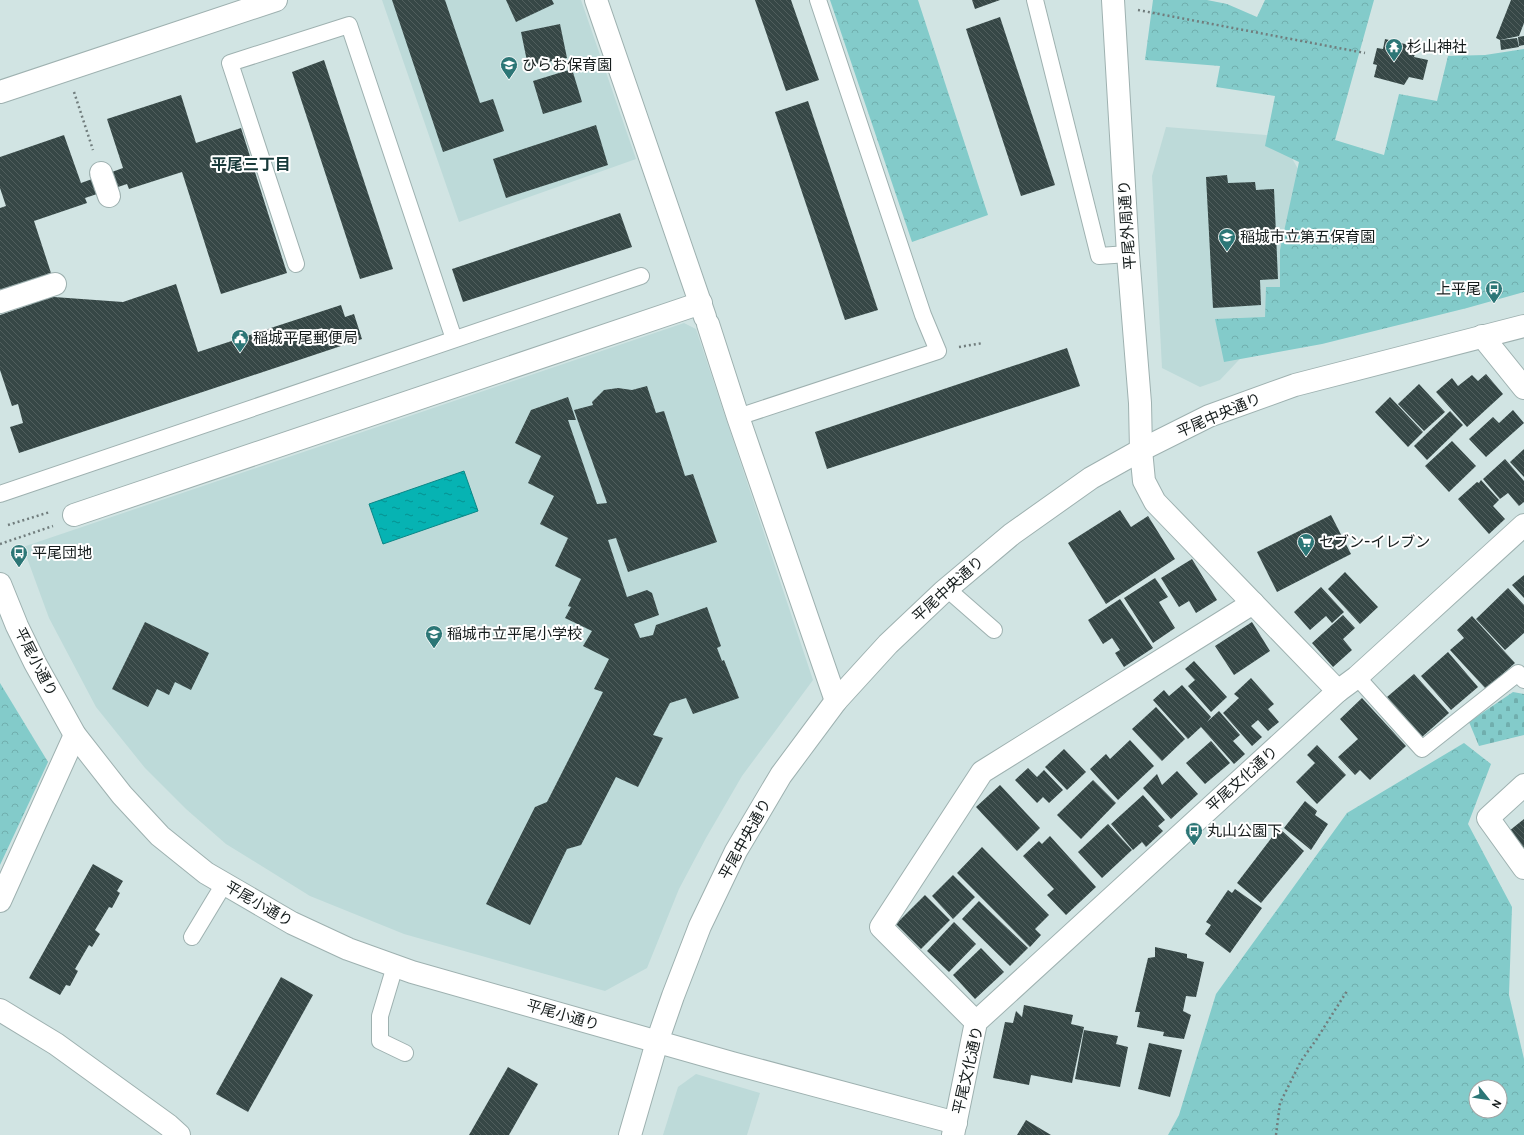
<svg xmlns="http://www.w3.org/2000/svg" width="1524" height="1135" viewBox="0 0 1524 1135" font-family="Cabin,'Noto Sans JP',sans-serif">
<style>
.built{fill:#bddad9}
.forest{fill:url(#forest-crowns);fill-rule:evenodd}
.cemetery{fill:url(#cemetery-stones)}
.water{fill:url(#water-ripples);stroke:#0a8686}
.building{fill:url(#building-back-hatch)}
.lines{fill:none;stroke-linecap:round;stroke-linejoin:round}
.service-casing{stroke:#9eb1b0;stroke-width:18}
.pedestrian-casing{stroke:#9eb1b0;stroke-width:24}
.minor-casing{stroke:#9eb1b0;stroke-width:24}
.tertiary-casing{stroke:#9eb1b0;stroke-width:24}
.path{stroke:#717d7d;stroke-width:2.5;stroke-dasharray:2 3;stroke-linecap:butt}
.service{stroke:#fff;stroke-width:16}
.pedestrian{stroke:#fff;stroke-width:22}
.minor{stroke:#fff;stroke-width:22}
.tertiary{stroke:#fff;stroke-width:22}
.labels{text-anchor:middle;stroke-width:4;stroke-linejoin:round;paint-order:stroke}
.poi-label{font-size:15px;fill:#151c1c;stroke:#fff;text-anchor:start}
.street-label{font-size:15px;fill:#151c1c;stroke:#fff}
.neighbourhood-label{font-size:16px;font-weight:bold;fill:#183a3a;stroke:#fff}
</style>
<defs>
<pattern id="forest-crowns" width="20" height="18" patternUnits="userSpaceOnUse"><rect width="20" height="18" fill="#83cbca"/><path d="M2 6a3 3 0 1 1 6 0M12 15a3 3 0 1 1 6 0" fill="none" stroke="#70aead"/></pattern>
<pattern id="cemetery-stones" width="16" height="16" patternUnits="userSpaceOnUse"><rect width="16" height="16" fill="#83cbca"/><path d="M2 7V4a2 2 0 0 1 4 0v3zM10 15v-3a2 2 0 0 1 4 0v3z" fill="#70aead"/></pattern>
<pattern id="water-ripples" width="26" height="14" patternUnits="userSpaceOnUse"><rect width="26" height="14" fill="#06b3b3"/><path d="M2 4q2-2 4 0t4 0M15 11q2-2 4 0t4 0" fill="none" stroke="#069191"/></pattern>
<pattern id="building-back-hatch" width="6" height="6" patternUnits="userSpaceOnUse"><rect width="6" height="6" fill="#364746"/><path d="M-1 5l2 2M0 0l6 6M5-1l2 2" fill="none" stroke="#505e5d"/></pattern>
</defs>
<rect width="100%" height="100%" fill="#d1e4e3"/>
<!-- built -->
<g class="built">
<polygon points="382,0 581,0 636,159 459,222"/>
<polygon points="1166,127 1279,136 1312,193 1285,311 1220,380 1200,387 1162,368 1152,176"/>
<polygon points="684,323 696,329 813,680 742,776 706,838 679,889 647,968 605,991 404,934 310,896 226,844 186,809 145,768 96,707 49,618 23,547"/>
<polygon points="696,1074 760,1093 747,1135 663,1135 678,1087"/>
</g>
<!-- forest -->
<g class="forest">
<polygon points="830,0 918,0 988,215 912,242"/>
<polygon points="1153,0 1207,0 1227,4 1257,17 1265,0 1374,0 1335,140 1384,155 1399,94 1437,101 1448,56 1485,55 1524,49 1524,292 1467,308 1322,344 1224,362 1215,319 1265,317 1266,287 1280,287 1280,250 1299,162 1265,146 1275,96 1216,87 1220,66 1145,60"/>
<polygon points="0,683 48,762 0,865"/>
<path d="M1464 743 1491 764 1468 824 1512 907 1509 995 1524 1059V1135H1168L1179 1115 1216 994 1347 813ZM1476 1087H1500V1111H1476Z"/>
</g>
<!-- cemetery -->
<polygon class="cemetery" points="1513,692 1524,694 1524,735 1479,746 1469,722"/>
<!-- water -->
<polygon class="water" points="464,471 478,511 383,544 369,504"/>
<!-- building -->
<g class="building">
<polygon points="392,0 445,0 480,103 493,99 504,131 443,152"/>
<polygon points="506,0 552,0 554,4 516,22"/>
<polygon points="755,0 791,0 819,80 786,91"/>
<polygon points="972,0 1000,0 975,9"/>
<polygon points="1511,0 1524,0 1524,23 1519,36 1500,40 1496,38"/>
<polygon points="1000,17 1055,185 1021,196 966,29"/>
<polygon points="560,24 567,58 528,66 521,32"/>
<polygon points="1524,36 1524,45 1519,46 1518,37"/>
<polygon points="1517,38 1519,47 1501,50 1500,40"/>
<polygon points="1385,39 1417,47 1414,57 1428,60 1423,80 1409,77 1404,85 1374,77 1377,65 1373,64 1377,48 1383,49"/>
<polygon points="324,60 393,269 360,279 292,72"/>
<polygon points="572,69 582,102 543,114 533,81"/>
<polygon points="181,95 196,143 241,128 287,273 221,294 182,172 129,189 127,184 85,198 87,203 34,221 51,273 47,274 54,297 123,302 176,284 198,352 341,305 345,317 354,314 362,339 19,453 10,427 23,423 18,404 12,406 0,370 0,315 32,304 24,282 0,290 0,208 6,206 0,188 0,157 64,135 81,183 123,168 107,119"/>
<polygon points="808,101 878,310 845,320 775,112"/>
<polygon points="596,125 608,165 506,198 493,159"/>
<polygon points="1227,175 1228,183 1255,182 1256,190 1274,189 1278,279 1260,280 1261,305 1213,308 1206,177"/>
<polygon points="620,213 632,247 463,302 452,269"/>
<polygon points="1067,348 1080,386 827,469 815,432"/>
<polygon points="1486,374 1503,394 1467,427 1436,392 1452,378 1458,386 1472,375 1478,381"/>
<polygon points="1419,384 1445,412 1424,431 1398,404"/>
<polygon points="647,386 656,413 664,411 685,476 693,474 717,542 628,572 616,538 608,540 627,597 647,590 652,593 659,615 634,624 640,638 653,635 656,625 707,607 721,646 717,648 722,661 724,660 739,698 693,714 686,698 670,703 653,735 663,738 638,787 616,777 581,845 567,849 530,925 486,904 535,807 547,802 603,692 594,689 609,659 583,646 592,631 565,618 571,607 568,606 581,579 555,566 568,538 540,524 554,496 528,483 541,456 515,443 531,410 568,397 576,420 568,420 597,504 607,503 574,410 593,405 592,402 604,390 618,388 632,390"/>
<polygon points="1390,397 1423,432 1408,447 1375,412"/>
<polygon points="1513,410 1524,423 1486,457 1469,439 1493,417 1499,423"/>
<polygon points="1450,411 1463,425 1427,460 1414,446"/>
<polygon points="1452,441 1476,466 1449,492 1425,466"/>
<polygon points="1524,449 1524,477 1510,462"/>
<polygon points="1505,459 1524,481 1524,502 1519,506 1508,493 1500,499 1483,479"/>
<polygon points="1481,480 1499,500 1493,506 1505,519 1489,534 1458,499 1477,482 1479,483"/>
<polygon points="1120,510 1131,527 1148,516 1175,559 1106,604 1068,543"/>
<polygon points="1331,515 1351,554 1277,592 1257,552"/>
<polygon points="1192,559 1217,600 1196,613 1189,601 1179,607 1161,578"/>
<polygon points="1345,572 1378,607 1360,624 1328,589"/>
<polygon points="1524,575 1524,598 1512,585"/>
<polygon points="1155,578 1168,597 1159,602 1175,628 1153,643 1124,598"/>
<polygon points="1321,587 1344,612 1332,623 1326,616 1310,630 1294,612"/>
<polygon points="1508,588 1524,605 1524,633 1505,650 1476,619"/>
<polygon points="1120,599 1153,648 1124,667 1115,653 1120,650 1112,638 1103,644 1088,620"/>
<polygon points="1343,615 1355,628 1343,639 1352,650 1333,667 1312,643"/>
<polygon points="1472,616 1515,663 1486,689 1450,650 1464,638 1457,630"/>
<polygon points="145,622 209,653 191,690 175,682 169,695 157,689 148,707 112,689"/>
<polygon points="1252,622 1270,651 1234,675 1215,646"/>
<polygon points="1448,652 1478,687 1451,710 1421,676"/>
<polygon points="1194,661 1227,697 1211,712 1188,686 1195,680 1185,669"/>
<polygon points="1414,674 1449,713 1422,737 1387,697"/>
<polygon points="1251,678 1274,704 1268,709 1279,722 1268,731 1258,720 1251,726 1262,737 1252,746 1223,713 1239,698 1234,694"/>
<polygon points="1182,685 1211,717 1207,722 1219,711 1240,735 1233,741 1245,754 1234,764 1201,727 1188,739 1153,700 1164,690 1169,696"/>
<polygon points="1362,698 1406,746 1370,780 1360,770 1355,775 1338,757 1358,739 1340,719"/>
<polygon points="1156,707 1185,739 1162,761 1132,729"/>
<polygon points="1130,740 1154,766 1118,800 1090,769 1106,754 1110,759"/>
<polygon points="1211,741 1230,763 1205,784 1186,763"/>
<polygon points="1317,745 1346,775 1317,804 1296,782 1315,763 1307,755"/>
<polygon points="1064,749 1086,772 1067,790 1045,767"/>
<polygon points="1028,768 1037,777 1044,770 1063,790 1049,803 1043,797 1037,803 1015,780"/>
<polygon points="1177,771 1198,794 1171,819 1143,788 1157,774 1162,785"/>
<polygon points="1093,780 1116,803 1081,839 1057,815"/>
<polygon points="1000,785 1040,828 1017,851 976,807"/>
<polygon points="1143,795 1165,820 1158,826 1163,831 1146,847 1142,842 1133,850 1111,824"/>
<polygon points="1305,801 1317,811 1315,815 1328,824 1311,850 1284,828"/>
<polygon points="1524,819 1524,849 1509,831"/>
<polygon points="1108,824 1132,850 1102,878 1078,852"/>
<polygon points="1279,828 1304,851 1261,903 1237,883"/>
<polygon points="1050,836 1096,887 1066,915 1047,895 1054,889 1023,856 1039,841 1042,844"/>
<polygon points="982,847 1049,915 1035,929 1041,935 1030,947 957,873"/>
<polygon points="93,864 123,881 117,891 120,893 112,908 109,907 95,930 100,934 92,947 89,945 75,969 78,971 70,986 66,985 60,995 29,978"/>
<polygon points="953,875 975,897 953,919 932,896"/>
<polygon points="1235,889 1262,908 1230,953 1205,934 1211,925 1206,922 1228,890 1232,893"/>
<polygon points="925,895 950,920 921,949 896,924"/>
<polygon points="979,901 1028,948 1010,966 962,919"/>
<polygon points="954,922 976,944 949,972 927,951"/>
<polygon points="1155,947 1187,954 1187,958 1204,962 1196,997 1186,996 1183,1011 1191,1015 1184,1039 1163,1036 1164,1032 1137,1027 1140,1012 1135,1012 1148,958 1155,957"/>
<polygon points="981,948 1004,972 975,999 953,975"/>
<polygon points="281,977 313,995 248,1112 216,1094"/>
<polygon points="1024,1005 1073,1015 1071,1024 1084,1027 1072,1083 1031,1075 1029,1085 993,1078 1005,1022 1013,1023 1016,1011 1022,1017"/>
<polygon points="1084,1030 1118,1036 1116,1044 1128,1047 1120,1087 1075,1079"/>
<polygon points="1149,1043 1182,1050 1170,1097 1138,1089"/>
<polygon points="508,1067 538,1084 509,1135 469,1135"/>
<polygon points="1026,1120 1051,1135 1017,1135"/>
</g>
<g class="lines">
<defs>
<g id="service">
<polyline points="1035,0 1099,256 1128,254"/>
<polyline points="296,264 230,63 349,25 454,339"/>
<polyline points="738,417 938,351 923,315 818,0"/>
<polyline points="0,494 641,276"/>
<polyline points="946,588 994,630"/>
<polyline points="1357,677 1422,749 1518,673 1524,680"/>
<polyline points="192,937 224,884"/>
<polyline points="395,966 380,1016 380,1041 405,1053"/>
</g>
<g id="pedestrian">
<polyline points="596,0 705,317"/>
<polyline points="0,92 276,0"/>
<polyline points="101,173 109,196"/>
<polyline points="0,302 55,284"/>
<polyline points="74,515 701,303"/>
</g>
<g id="minor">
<polyline points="708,324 738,417 836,701"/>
<polyline points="1141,450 1144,481 1155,502 1338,691"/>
<polyline points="1524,785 1488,818 1524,868"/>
<polyline points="0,901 75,735"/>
<polyline points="0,1010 56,1044 168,1125 179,1135"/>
<polyline points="976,1022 881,927 982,772 1253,603"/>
</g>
<g id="tertiary">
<polyline points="1113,0 1128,254 1140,403 1141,450"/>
<polyline points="1482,336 1524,388"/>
<polyline points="0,584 17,626 35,663 75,735 122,795 160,836 206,873 292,923 348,949 412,972 732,1063 956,1123"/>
<polyline points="630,1135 657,1042 673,996 700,926 736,851 781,775 836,701 888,644 943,592 1012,534 1091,478 1141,450 1209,416 1295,385 1524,326"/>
<polyline points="953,1135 976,1022 1338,691 1357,677 1524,525"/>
</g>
</defs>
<!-- service casing -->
<use href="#service" class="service-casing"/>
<!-- pedestrian casing -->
<use href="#pedestrian" class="pedestrian-casing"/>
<!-- minor casing -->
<use href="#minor" class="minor-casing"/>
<!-- tertiary casing -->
<use href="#tertiary" class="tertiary-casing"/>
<!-- path -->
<g class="path">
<polyline points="1138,10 1365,53"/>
<polyline points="74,92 93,150"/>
<polyline points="959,347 983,343"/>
<polyline points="8,525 50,512"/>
<polyline points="0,544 53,526"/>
<polyline points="1276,1135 1280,1103 1301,1061 1316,1040 1347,991"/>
</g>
<!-- service -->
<use href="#service" class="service"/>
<!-- pedestrian -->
<use href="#pedestrian" class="pedestrian"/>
<!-- minor -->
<use href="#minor" class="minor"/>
<!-- tertiary -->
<use href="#tertiary" class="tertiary"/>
</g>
<!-- icons -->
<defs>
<symbol id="temple-pin" viewBox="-11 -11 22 30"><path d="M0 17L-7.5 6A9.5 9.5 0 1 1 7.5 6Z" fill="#2c7676" stroke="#fff"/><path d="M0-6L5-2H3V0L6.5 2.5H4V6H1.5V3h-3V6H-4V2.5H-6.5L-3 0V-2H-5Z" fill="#fff"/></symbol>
<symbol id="school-pin" viewBox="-11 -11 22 30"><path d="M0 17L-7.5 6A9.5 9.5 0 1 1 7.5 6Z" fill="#2c7676" stroke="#fff"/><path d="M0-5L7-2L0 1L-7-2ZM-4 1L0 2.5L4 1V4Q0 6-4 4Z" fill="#fff"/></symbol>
<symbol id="bus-pin" viewBox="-11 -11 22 30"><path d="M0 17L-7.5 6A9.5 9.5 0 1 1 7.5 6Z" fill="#2c7676" stroke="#fff"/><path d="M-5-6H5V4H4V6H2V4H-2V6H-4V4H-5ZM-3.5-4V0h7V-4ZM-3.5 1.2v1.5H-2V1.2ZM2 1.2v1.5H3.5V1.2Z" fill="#fff"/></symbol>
<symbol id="civic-pin" viewBox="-11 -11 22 30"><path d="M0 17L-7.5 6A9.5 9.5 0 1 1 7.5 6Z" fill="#2c7676" stroke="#fff"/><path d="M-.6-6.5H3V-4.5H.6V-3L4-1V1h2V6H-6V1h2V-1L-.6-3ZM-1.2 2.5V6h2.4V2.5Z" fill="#fff"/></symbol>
<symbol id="supermarket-pin" viewBox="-11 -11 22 30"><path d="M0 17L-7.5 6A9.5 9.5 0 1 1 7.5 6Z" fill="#2c7676" stroke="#fff"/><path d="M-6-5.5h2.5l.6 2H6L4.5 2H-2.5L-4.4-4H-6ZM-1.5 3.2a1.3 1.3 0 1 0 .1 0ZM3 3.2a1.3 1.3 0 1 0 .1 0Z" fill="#fff"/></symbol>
</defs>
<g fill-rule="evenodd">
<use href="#temple-pin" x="1384" y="37" width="20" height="27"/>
<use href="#school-pin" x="499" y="55" width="20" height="27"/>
<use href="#school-pin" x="1217" y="227" width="20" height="27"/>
<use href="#bus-pin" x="1484" y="279" width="20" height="27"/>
<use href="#civic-pin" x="230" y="328" width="20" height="27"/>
<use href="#supermarket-pin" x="1296" y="532" width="20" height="27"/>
<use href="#bus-pin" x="9" y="543" width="20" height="27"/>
<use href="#school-pin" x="424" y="624" width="20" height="27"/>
<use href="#bus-pin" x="1184" y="821" width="20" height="27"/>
</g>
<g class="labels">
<!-- poi labels -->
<g class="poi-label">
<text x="1407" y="52">杉山神社</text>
<text x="522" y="70">ひらお保育園</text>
<text x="1240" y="242">稲城市立第五保育園</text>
<text x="1481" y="294" text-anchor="end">上平尾</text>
<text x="253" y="343">稲城平尾郵便局</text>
<text x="1319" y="547">セブン-イレブン</text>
<text x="32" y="558">平尾団地</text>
<text x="447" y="639">稲城市立平尾小学校</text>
<text x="1207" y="836">丸山公園下</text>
</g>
<!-- street labels -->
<g class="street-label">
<text transform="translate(1127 225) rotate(-94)" y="5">平尾外周通り</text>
<text transform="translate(1219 415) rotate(-23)" y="5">平尾中央通り</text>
<text transform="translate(948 589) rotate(-42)" y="5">平尾中央通り</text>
<text transform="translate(36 662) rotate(63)" y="5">平尾小通り</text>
<text transform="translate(1242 779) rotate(-42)" y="5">平尾文化通り</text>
<text transform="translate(745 839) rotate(-61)" y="5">平尾中央通り</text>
<text transform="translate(259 904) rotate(30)" y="5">平尾小通り</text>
<text transform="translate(563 1015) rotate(16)" y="5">平尾小通り</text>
<text transform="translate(968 1070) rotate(-77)" y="5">平尾文化通り</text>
</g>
<!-- neighbourhood labels -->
<g class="neighbourhood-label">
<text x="251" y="170">平尾三丁目</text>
</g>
</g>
<!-- north arrow -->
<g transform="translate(1488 1099) rotate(120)"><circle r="19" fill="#ffffff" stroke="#a1a4a4"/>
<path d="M0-3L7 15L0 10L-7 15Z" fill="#2c7676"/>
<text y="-6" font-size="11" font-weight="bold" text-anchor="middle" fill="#151c1c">N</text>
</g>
</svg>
